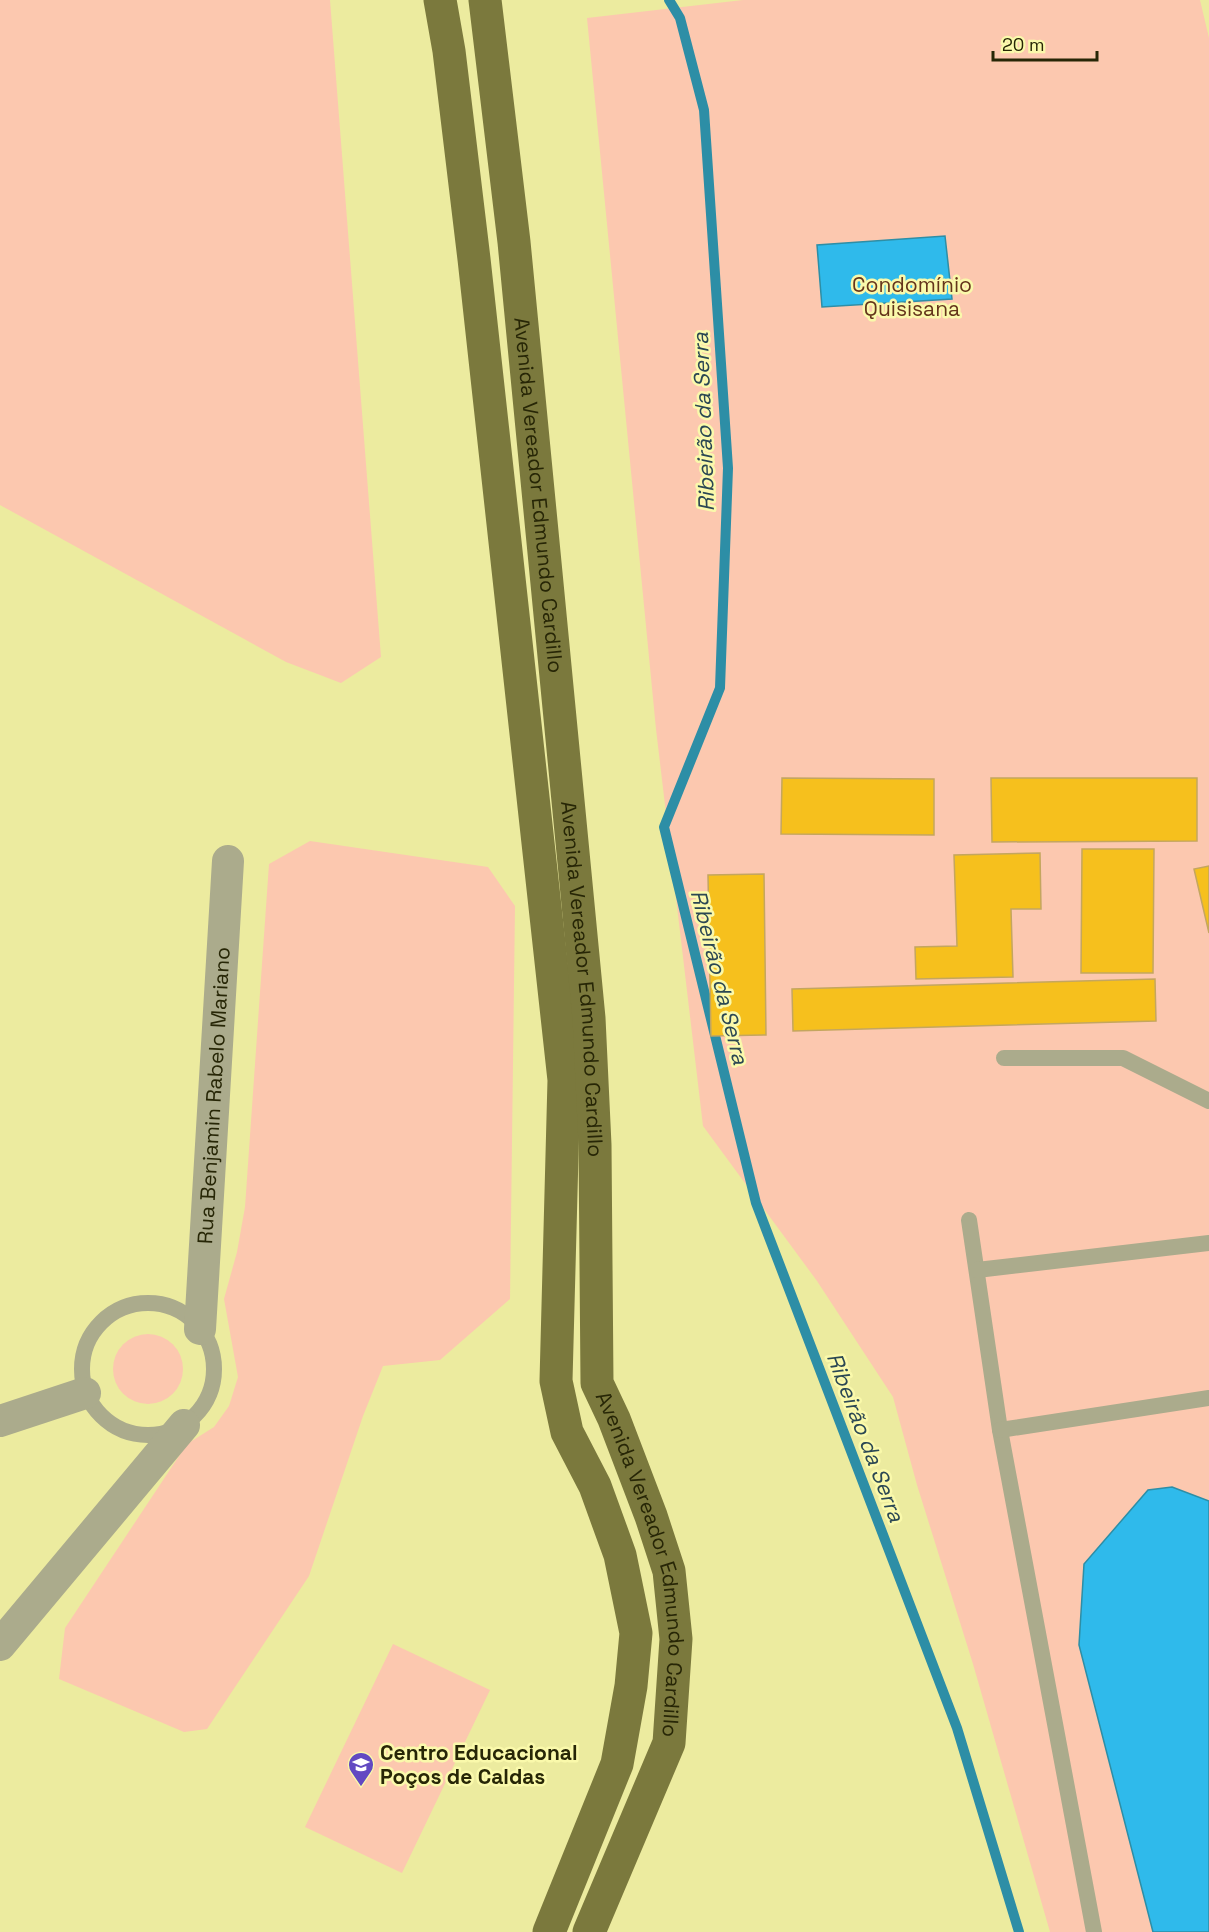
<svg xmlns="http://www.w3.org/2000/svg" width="1209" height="1932" viewBox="0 0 1209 1932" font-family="'Space Grotesk',sans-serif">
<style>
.green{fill:#fcc8af}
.water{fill:#2fbaeb;stroke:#2d8ea6;stroke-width:1.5}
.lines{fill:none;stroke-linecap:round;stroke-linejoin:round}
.stream{stroke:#2d8ea6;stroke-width:10}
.building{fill:#f6c01d;stroke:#c4a65f;stroke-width:1.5}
.lane{stroke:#abab8c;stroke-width:16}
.street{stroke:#abab8c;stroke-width:32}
.primary{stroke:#7b793d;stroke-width:33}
.labels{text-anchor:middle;stroke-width:5;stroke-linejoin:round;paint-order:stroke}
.park-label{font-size:21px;fill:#64341b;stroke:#faf9ab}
.street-label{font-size:21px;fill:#272606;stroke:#faf9ab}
.poi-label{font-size:21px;font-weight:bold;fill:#272606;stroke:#faf9ab;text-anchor:start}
.water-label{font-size:22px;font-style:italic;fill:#2b4753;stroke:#faf9ab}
</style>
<rect width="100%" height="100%" fill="#eceb9f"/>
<!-- green -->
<g class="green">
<polygon points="0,0 330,0 381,657 341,683 286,662 0,505"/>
<polygon points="743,0 1200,0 1209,38 1209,1932 1050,1932 973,1664 917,1485 893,1397 817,1281 703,1126 656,729 587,18"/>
<polygon points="310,841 488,867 515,906 510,1299 440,1360 383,1366 363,1416 309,1576 207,1729 184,1732 59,1679 65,1628 187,1444 214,1427 229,1406 238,1377 224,1299 237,1252 245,1207 269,864"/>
<circle cx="148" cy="1369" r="35"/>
<polygon points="393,1644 490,1690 402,1873 305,1827"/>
</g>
<!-- water -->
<g class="water">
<polygon points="945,236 952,299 822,307 817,245"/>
<polygon points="1172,1487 1209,1501 1209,1932 1153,1932 1079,1645 1084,1564 1148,1490"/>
</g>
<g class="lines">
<!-- stream -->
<polyline class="stream" points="669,0 680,18 704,110 728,468 720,688 664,827 756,1203 957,1728 1019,1932"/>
</g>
<!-- building -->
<g class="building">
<polygon points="782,778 934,779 934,835 781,834"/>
<polygon points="991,778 1197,778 1197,841 992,842"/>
<polygon points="1082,849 1154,849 1153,973 1081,973"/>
<polygon points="1040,853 1041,909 1011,909 1013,977 916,979 915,947 957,946 954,855"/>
<polygon points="1209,866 1209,933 1194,869"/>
<polygon points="764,874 766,1035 711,1036 708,875"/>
<polygon points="1155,979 1156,1021 793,1031 792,989"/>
</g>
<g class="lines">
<!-- lane -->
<g class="lane">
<polyline points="1004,1058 1123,1058 1209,1101"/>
<polyline points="969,1220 1000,1430 1094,1932"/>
<polyline points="977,1270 1209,1243"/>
<circle cx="148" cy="1369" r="66"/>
<polyline points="1000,1430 1209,1398"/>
</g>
<!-- street -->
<g class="street">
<path id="s1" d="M200 1329 228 861"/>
<polyline points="0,1421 85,1393"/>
<polyline points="0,1645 184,1425"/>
</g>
<!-- primary -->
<g class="primary">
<polyline points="440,0 449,51 474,259 564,1080 556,1381 567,1432 595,1486 620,1555 636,1633 631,1686 617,1764 549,1932"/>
<path id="s2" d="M485 0 514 242 589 1018 595 1145 597 1383 614 1419 651 1516 669 1571 676 1639 669 1743 589 1932"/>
</g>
</g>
<!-- icons -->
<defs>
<symbol id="school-pin" viewBox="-11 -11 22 30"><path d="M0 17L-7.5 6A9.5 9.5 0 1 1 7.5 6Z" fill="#6249c2" stroke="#faf9ab"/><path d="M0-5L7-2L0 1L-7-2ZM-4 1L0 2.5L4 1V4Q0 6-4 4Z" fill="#fff"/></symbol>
</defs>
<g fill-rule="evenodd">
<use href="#school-pin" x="346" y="1750" width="30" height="40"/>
</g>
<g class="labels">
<!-- park labels -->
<g class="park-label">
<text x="912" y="292">Condomínio<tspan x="912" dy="24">Quisisana</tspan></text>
</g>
<!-- street labels -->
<g class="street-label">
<text dy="7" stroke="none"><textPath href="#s2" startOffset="498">Avenida Vereador Edmundo Cardillo</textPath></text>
<text dy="7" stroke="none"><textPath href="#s2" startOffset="984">Avenida Vereador Edmundo Cardillo</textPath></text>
<text dy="7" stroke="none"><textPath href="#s1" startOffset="234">Rua Benjamin Rabelo Mariano</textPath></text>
<text dy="7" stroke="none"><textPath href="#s2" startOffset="1578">Avenida Vereador Edmundo Cardillo</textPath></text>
</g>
<!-- poi labels -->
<g class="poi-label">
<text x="380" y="1760">Centro Educacional<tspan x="380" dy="24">Poços de Caldas</tspan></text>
</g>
<!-- water labels -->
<g class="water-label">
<text transform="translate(703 422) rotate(-92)" y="8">Ribeirão da Serra</text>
<text transform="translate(720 977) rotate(76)" y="8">Ribeirão da Serra</text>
<text transform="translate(866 1437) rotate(69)" y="8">Ribeirão da Serra</text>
</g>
</g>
<!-- scale -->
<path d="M993 51v9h104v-9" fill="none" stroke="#272606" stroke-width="3"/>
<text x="1002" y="51" font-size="18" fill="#272606" stroke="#faf9ab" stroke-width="4.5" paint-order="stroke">20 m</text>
</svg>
